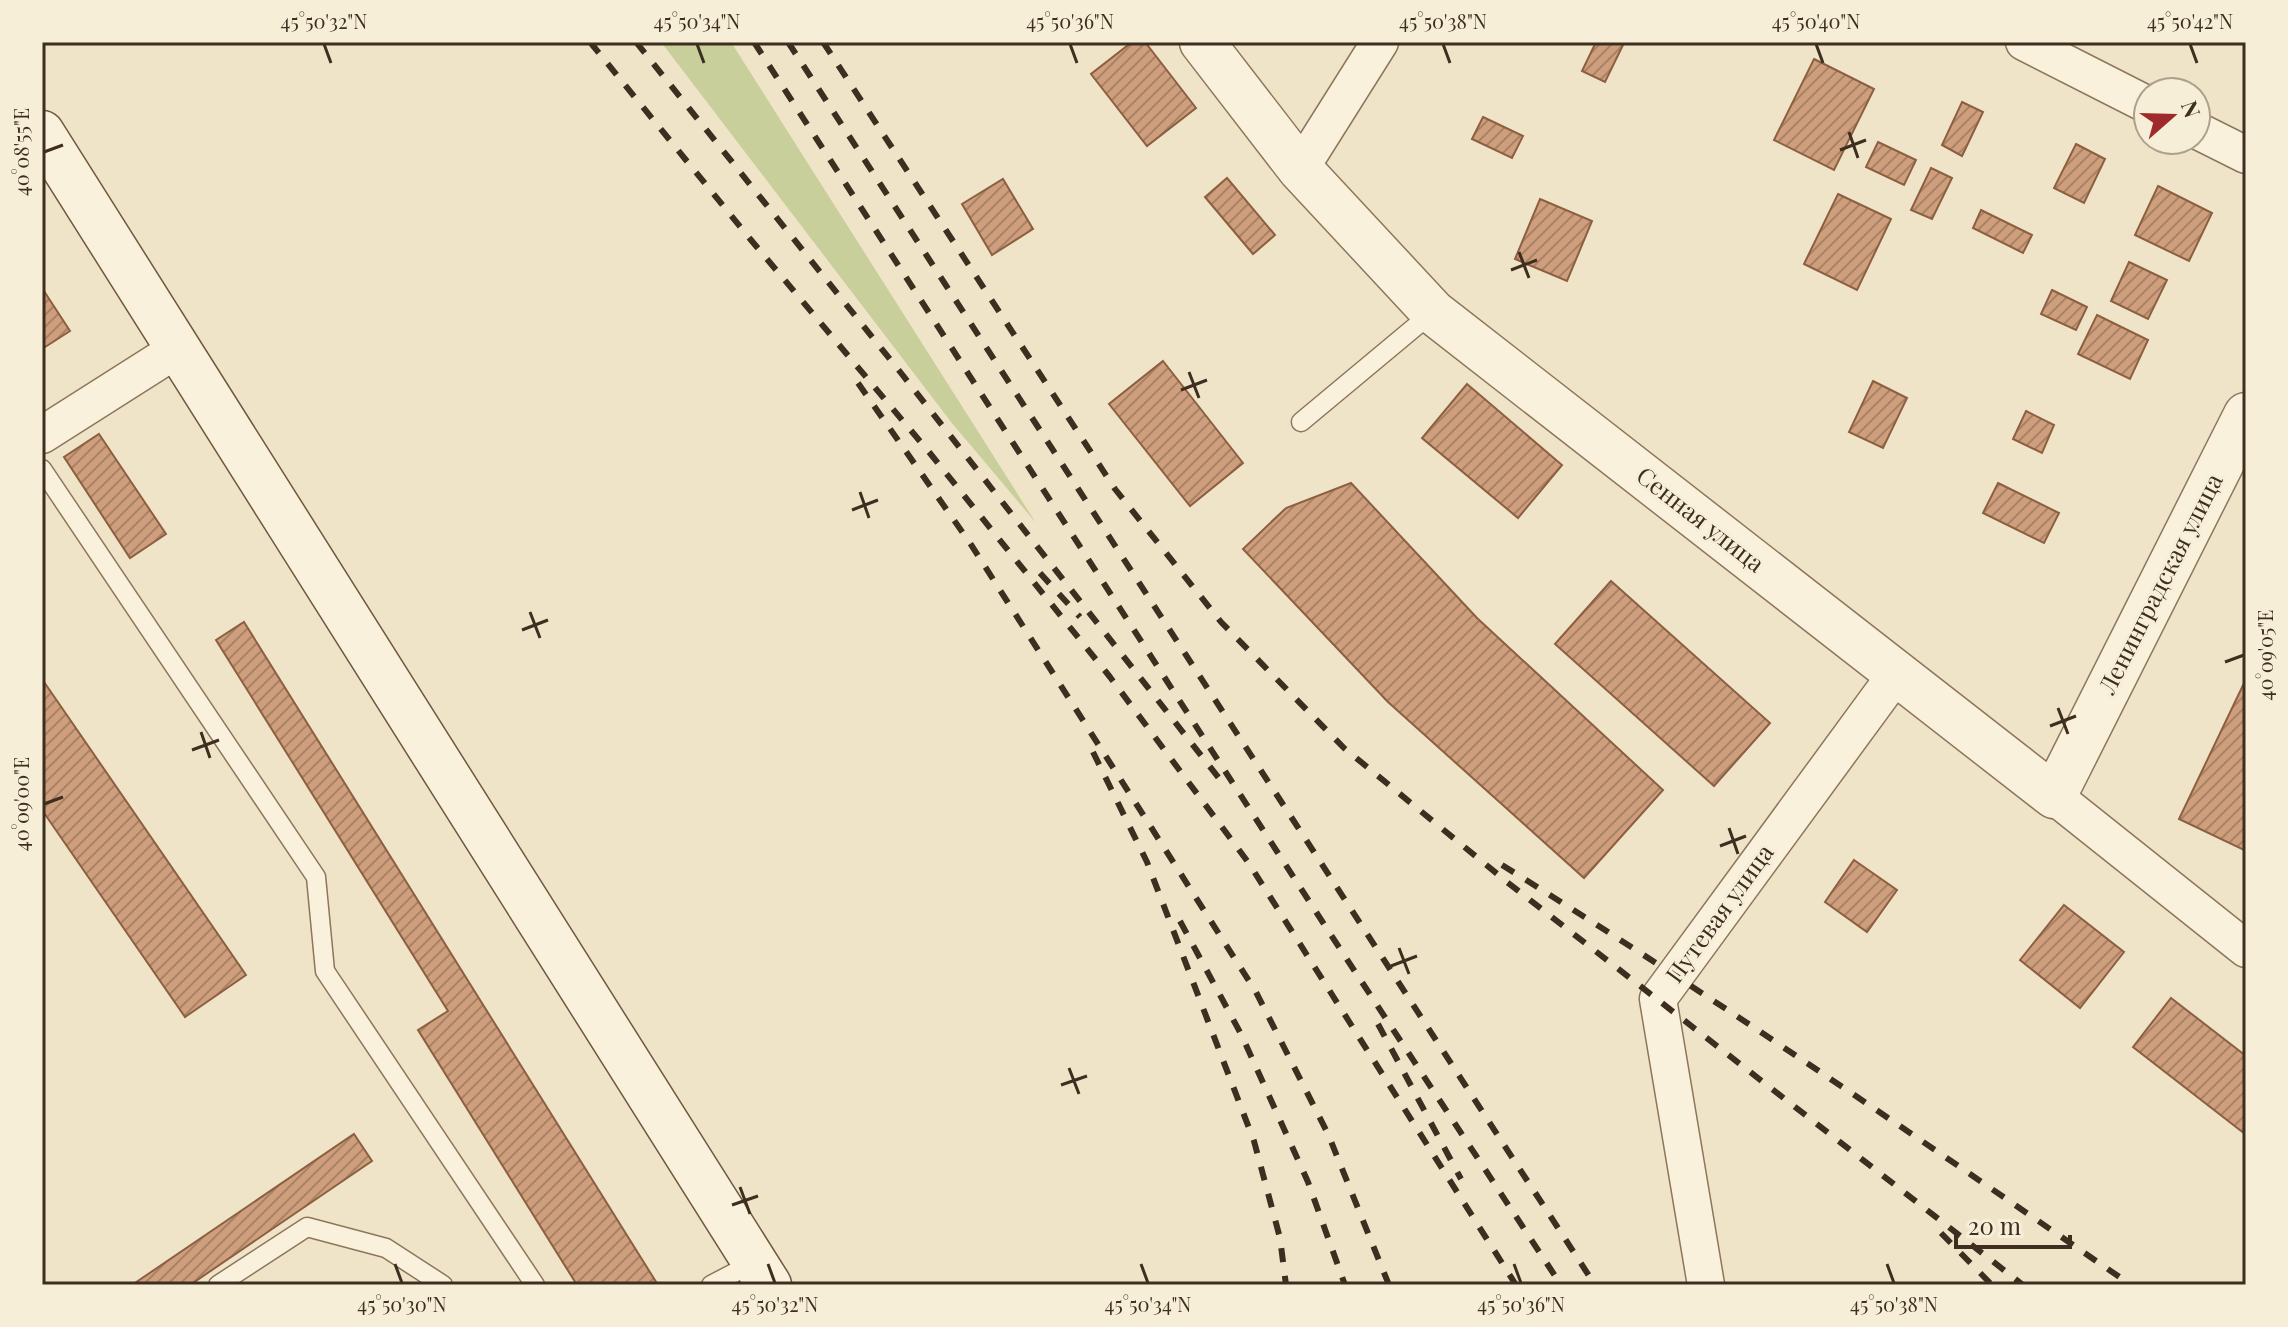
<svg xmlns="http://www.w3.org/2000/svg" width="2288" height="1327" viewBox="0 0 2288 1327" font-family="'Playfair Display',serif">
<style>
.grass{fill:#c9cf9b}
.building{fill:url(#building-hatch);stroke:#8d5f41;stroke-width:2}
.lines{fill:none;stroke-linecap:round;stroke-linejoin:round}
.service-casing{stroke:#8d765c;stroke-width:21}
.minor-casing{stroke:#8d765c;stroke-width:39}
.tertiary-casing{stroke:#8d765c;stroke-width:47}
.secondary-casing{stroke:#6f573f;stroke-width:47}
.service{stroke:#faf1dc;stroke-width:18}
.minor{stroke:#faf1dc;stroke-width:36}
.tertiary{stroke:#faf1dc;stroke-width:44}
.secondary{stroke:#faf1dc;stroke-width:44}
.rail{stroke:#3d2e20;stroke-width:6;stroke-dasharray:14 14;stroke-linecap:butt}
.ticks{fill:none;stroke:#3d2e20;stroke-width:3}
.labels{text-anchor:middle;stroke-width:6;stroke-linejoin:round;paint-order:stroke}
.street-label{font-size:24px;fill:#3d2e20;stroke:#f7eed8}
.neatline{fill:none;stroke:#3d2e20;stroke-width:3}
.ticks-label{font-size:20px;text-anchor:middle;fill:#3d2e20}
</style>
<defs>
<pattern id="building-hatch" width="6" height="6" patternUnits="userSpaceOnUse" patternTransform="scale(2)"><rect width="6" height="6" fill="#cf9f7d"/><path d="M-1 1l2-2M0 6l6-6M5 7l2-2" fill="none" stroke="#a98266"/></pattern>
</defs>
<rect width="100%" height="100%" fill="#f0e4c8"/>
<!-- grass -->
<polygon class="grass" points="661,42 731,42 1036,523 951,422"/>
<!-- building -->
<g class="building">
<polygon points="1132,42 1145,42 1196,108 1147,146 1091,74"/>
<polygon points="1596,42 1616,42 1623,45 1605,82 1582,71"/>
<polygon points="1814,59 1874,89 1834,170 1774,140"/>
<polygon points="1962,102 1983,112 1962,156 1942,145"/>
<polygon points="1483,117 1523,136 1512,158 1472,139"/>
<polygon points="1878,142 1916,160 1904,185 1866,167"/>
<polygon points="2076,144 2105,159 2084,203 2054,188"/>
<polygon points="1931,168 1952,178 1932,219 1911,210"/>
<polygon points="1227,178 1275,235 1253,254 1205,197"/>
<polygon points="1003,179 1033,229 992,255 962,204"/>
<polygon points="2158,186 2212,213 2189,261 2135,235"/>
<polygon points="1838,194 1891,219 1857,290 1804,264"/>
<polygon points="1540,199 1592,221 1567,281 1515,259"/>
<polygon points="1981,210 2032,235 2023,253 1973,228"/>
<polygon points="2129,262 2167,280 2148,319 2111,301"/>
<polygon points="42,288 70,331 42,349"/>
<polygon points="2052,290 2087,307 2076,330 2041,314"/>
<polygon points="2097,315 2148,340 2130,379 2078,354"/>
<polygon points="1163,361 1243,463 1190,506 1109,404"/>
<polygon points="1873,381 1907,398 1883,448 1849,432"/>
<polygon points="1467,384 1562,465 1518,518 1422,438"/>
<polygon points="2026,411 2054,425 2042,453 2013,439"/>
<polygon points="99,434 166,534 130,558 64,457"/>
<polygon points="1351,483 1477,618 1663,790 1584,878 1388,702 1243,549 1286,508"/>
<polygon points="1998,483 2059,513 2044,543 1983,513"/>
<polygon points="1611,581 1770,723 1714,786 1555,644"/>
<polygon points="244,622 658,1285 577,1285 418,1030 448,1011 216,640"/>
<polygon points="42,679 246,975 185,1017 42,810"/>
<polygon points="2246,679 2244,807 2246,851 2179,819"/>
<polygon points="1854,860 1897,890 1867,932 1825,902"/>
<polygon points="2064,905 2124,952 2080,1008 2020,960"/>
<polygon points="2171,998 2246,1056 2245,1134 2133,1047"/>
<polygon points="354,1134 372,1161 190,1285 132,1285"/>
</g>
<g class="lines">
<defs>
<g id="service">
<polyline points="1301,422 1433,312"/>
<polyline points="42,469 316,877 325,971 535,1285"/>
<polyline points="218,1285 307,1227 386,1248 443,1285"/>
<polyline points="711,1285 755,1262"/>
</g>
<g id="minor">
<polyline points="2024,42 2148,105"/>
<polyline points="2196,130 2246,155"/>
<polyline points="1300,169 1380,42"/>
<polyline points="42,435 179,348"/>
<polyline points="2054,796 2246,949"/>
<polyline points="1706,1285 1658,999 1897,673"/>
</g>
<polyline id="tertiary" points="1202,42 1300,169 1433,312 2054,796 2246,415"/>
<polyline id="secondary" points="42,133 769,1285"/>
</defs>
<!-- service casing -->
<use href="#service" class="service-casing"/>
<!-- minor casing -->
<use href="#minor" class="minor-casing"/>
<!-- tertiary casing -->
<use href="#tertiary" class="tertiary-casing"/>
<!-- secondary casing -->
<use href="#secondary" class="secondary-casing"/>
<!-- service -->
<use href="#service" class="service"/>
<!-- minor -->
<use href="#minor" class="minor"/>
<!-- tertiary -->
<use href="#tertiary" class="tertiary"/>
<!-- secondary -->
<use href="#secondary" class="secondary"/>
<!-- rail -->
<g class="rail">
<polyline points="590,42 751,240 929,452 1110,677 1248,862 1516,1285"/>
<polyline points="636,42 901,373 1222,782"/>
<polyline points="754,42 1329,932 1561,1285"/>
<polyline points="788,42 1595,1285"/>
<polyline points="823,42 1115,489 1221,622 1344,748 1507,882 2023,1285"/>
<polyline points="858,383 970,543 1256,992 1328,1134 1389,1285"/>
<polyline points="1040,573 1080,617"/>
<polyline points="1093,752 1147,862 1254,1141 1280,1238 1286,1285"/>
<path d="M1502 865C1716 998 1924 1142 2131 1285"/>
<polyline points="1180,921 1241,1034 1308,1182 1345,1285"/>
<polyline points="1378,1024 1461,1179"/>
<polyline points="1941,1233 1992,1285"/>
</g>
</g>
<!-- ticks -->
<path class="ticks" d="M324 44 331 63M697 44 704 63M1070 44 1077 63M1443 44 1450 63M1816 44 1823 63M2190 44 2197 63M1849 132 1858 158M1840 150 1866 140M44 152 63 145M1519 252 1529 278M1511 270 1537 260M1189 372 1199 398M1181 390 1207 380M860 492 869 518M852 510 878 500M530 612 540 638M522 630 548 620M2225 662 2244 655M2058 708 2068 734M2050 726 2076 716M201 732 210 758M192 750 219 740M44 804 63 797M1729 828 1738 854M1720 846 1746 836M1399 948 1409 974M1391 966 1417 956M1069 1068 1079 1094M1061 1085 1087 1076M740 1187 750 1214M732 1205 758 1196M395 1264 402 1283M768 1264 775 1283M1141 1264 1148 1283M1514 1264 1521 1283M1887 1264 1894 1283"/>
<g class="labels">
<!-- street labels -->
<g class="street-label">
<text transform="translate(1700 520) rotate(38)" y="8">Сенная улица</text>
<text transform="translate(2161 584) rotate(-63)" y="8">Ленинградская улица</text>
<text transform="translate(1720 914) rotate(-54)" y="8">Путевая улица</text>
</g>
</g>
<!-- border -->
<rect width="2288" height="1327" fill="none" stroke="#f7eed8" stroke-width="88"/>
<!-- north arrow -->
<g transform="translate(2172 116) rotate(70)"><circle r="38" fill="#f7eed8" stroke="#ada18e" stroke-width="2"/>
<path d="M0-6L14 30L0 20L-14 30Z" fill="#9e2a2b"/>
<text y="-12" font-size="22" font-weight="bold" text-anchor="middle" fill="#3d2e20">N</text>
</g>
<!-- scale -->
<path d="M1956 1235v12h114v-12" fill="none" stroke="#3d2e20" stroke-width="4"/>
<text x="1968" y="1235" font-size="24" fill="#3d2e20" stroke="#f7eed8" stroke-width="6" paint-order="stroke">20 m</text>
<rect x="44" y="44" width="2200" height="1239" class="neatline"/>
<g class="ticks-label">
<text x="324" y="29">45°50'32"N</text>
<text x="697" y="29">45°50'34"N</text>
<text x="1070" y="29">45°50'36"N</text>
<text x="1443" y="29">45°50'38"N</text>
<text x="1816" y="29">45°50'40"N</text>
<text x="2190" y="29">45°50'42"N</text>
<text transform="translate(22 152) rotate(-90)" y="7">40°08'55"E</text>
<text transform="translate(2266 655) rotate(-90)" y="7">40°09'05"E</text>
<text transform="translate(22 804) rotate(-90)" y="7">40°09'00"E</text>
<text x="402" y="1312">45°50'30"N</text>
<text x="775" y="1312">45°50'32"N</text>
<text x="1148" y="1312">45°50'34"N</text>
<text x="1521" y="1312">45°50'36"N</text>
<text x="1894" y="1312">45°50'38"N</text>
</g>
</svg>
